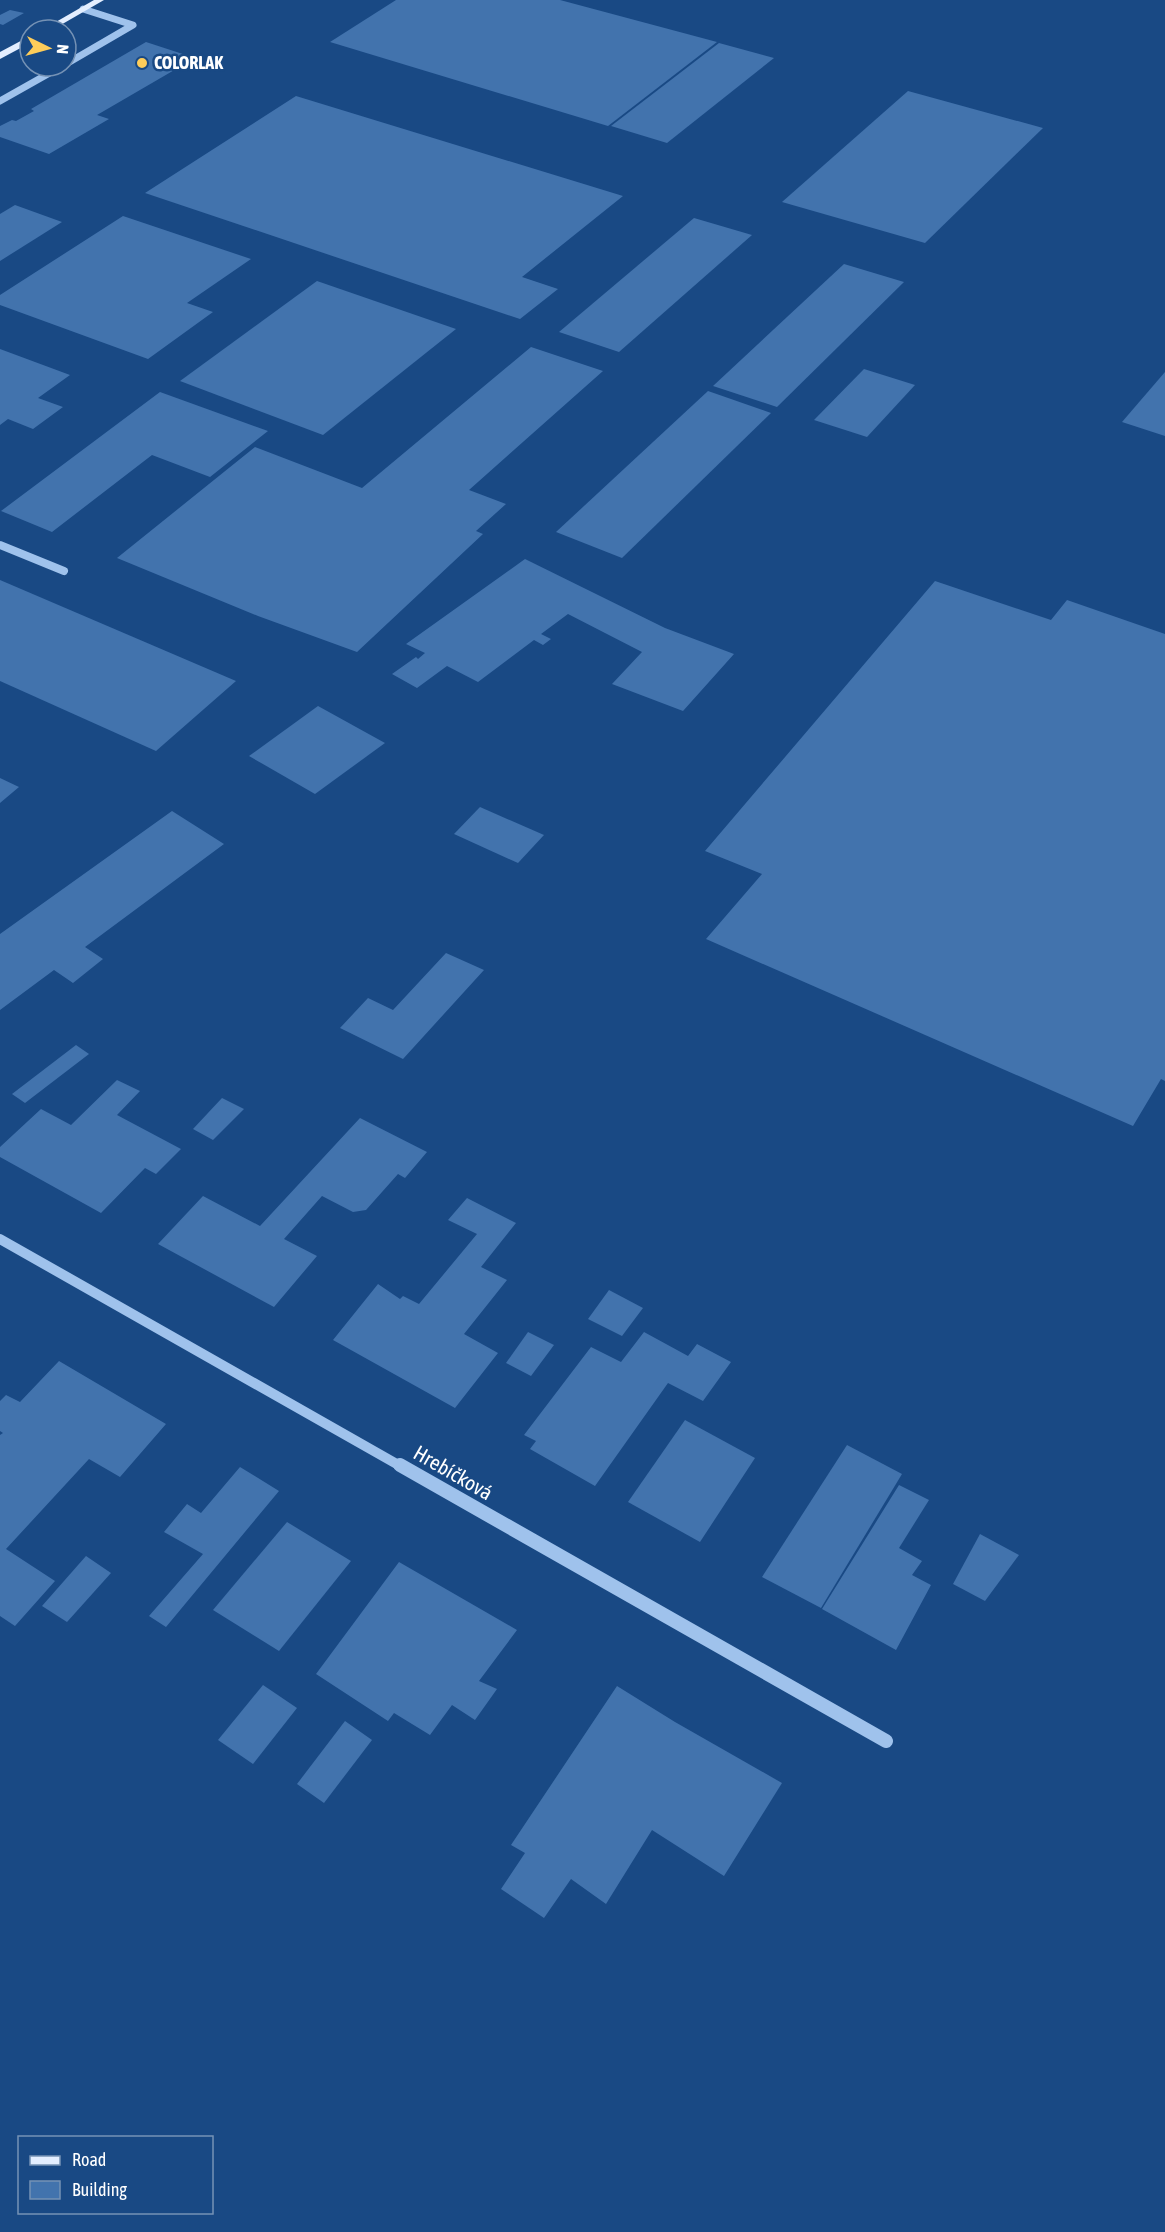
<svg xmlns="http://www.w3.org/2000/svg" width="1165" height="2232" viewBox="0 0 1165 2232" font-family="'Asap Condensed',sans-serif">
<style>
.building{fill:#4273ad}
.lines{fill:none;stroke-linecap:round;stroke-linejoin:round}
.minor-far3{stroke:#9fc2ec;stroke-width:7}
.minor-far2{stroke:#9fc2ec;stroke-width:8}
.minor-far1{stroke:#9fc2ec;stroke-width:10}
.minor{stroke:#9fc2ec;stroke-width:14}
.major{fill:#e3eeff;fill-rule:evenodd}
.poi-dot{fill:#fecd5a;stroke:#194984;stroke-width:2}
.labels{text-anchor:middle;stroke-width:5;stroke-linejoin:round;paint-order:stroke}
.far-poi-label{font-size:18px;font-weight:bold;fill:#fff;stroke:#194984;text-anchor:start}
.street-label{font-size:21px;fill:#fff;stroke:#194984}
</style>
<rect width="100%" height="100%" fill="#194984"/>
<!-- building -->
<g class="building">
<polygon points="396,0 560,0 717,42 608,126 330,42"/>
<polygon points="10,10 24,13 3,25 0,24 0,15"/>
<polygon points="146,42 195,58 97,115 109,119 49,154 0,137 0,126 12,120 16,121 34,111 31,109"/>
<polygon points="719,43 774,58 667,143 611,126"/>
<polygon points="908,91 1043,128 925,243 782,202"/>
<polygon points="296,96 623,196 522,277 558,289 520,319 145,193"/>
<polygon points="15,205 62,222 0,261 0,214"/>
<polygon points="123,216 251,259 187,303 213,312 148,359 0,305 0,295"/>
<polygon points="694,218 752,235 619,352 559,332"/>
<polygon points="844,264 904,282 777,407 713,386"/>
<polygon points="317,281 456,329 323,435 180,381"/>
<polygon points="531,347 603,371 469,490 506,504 476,531 483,534 357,652 258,616 117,558 255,447 362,488"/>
<polygon points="0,349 70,375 38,398 63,407 33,429 8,419 0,425"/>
<polygon points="864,369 915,385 867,437 814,420"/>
<polygon points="1165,372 1165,436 1122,422"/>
<polygon points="708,391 771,413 622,558 556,532"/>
<polygon points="160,392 268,431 210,477 152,455 52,532 1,511"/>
<polygon points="525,559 665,628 734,654 683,711 612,684 642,652 568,614 541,634 551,639 543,645 534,640 478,682 447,666 417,688 392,674 416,657 418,659 425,653 406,644"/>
<polygon points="0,580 236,681 156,751 0,681"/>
<polygon points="935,581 1051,620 1067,600 1165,634 1165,1081 1161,1079 1133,1126 706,939 762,874 705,851"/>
<polygon points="318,706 385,743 315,794 249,756"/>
<polygon points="0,778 19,787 0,803"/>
<polygon points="480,807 544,835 518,863 454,834"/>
<polygon points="172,811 224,844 85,947 103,959 73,983 54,970 0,1010 0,934"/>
<polygon points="446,953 484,970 403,1059 340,1028 368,998 393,1010"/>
<polygon points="76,1045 89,1054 25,1103 12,1094"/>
<polygon points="117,1080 140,1091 117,1115 181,1149 156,1174 145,1168 101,1213 0,1157 0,1147 41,1109 71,1125"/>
<polygon points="222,1098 244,1109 213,1140 193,1129"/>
<polygon points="360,1118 427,1152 405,1178 398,1174 366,1210 353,1212 322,1196 284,1239 317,1256 274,1307 158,1244 203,1196 260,1226"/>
<polygon points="467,1198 516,1223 481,1267 507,1280 464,1334 498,1353 455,1408 333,1340 378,1284 400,1299 403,1296 419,1304 477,1234 448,1220"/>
<polygon points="609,1290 643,1308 622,1336 588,1319"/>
<polygon points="528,1332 554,1345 531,1376 506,1363"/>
<polygon points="644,1332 688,1356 697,1344 731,1362 703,1401 668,1383 595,1486 530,1449 536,1441 524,1435 591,1347 621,1362"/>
<polygon points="59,1361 166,1424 120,1477 89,1459 6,1549 55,1581 15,1626 0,1616 0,1435 3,1433 0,1431 0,1401 6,1395 20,1402"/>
<polygon points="685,1420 755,1458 700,1542 628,1502"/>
<polygon points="847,1445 902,1474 821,1608 762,1577"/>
<polygon points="240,1467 279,1491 166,1627 149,1616 203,1554 164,1532 187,1504 201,1513"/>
<polygon points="899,1485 929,1500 899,1548 922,1561 912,1575 931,1585 896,1650 822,1609"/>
<polygon points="287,1522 351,1561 279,1651 213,1610"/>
<polygon points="980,1534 1019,1555 985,1601 953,1584"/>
<polygon points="86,1556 111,1573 67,1622 42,1606"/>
<polygon points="399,1562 517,1630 479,1681 497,1689 475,1720 452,1705 430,1735 394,1713 388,1721 316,1674"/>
<polygon points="263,1685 297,1708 253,1764 218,1740"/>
<polygon points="617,1686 675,1722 782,1783 724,1876 652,1830 606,1904 571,1879 544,1918 501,1889 525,1853 511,1845"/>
<polygon points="345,1721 372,1740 324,1803 297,1784"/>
</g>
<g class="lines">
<!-- minor-far3 -->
<g class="minor-far3">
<polyline points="66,64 133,25 83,9"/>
<polyline points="0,101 62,66"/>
</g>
<!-- minor-far2 -->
<polyline class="minor-far2" points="0,545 64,571"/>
<!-- minor-far1 -->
<polyline class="minor-far1" points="0,1239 402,1467"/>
<!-- minor -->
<polyline class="minor" points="400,1465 886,1741"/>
<!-- major -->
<g class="major">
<polygon points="94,0 104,0 52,30 42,30"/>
<polygon points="30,36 30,43 0,59 0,52"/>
</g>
</g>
<!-- markers -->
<circle class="poi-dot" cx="142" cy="63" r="6"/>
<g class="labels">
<!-- far-poi labels -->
<g class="far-poi-label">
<text x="154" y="69">COLORLAK</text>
</g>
<!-- street labels -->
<g class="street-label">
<text transform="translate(453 1473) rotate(30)" y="7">Hrebíčková</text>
</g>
</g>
<!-- legend -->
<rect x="18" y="2136" width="195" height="78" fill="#194984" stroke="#7592b5" stroke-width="1.5"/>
<rect x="30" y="2156" width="30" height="9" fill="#e3eeff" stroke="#7592b5" stroke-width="1.5"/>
<text x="72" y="2166" font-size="18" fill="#ffffff">Road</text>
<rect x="30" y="2181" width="30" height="18" fill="#4273ad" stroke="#7592b5" stroke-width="1.5"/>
<text x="72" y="2196" font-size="18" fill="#ffffff">Building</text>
<!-- north arrow -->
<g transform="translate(48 48) rotate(95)"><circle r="28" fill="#194984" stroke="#7592b5" stroke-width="1.5"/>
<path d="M0-4.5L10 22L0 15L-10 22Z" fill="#fecd5a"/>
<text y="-9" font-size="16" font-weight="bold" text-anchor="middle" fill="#ffffff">N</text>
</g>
</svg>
